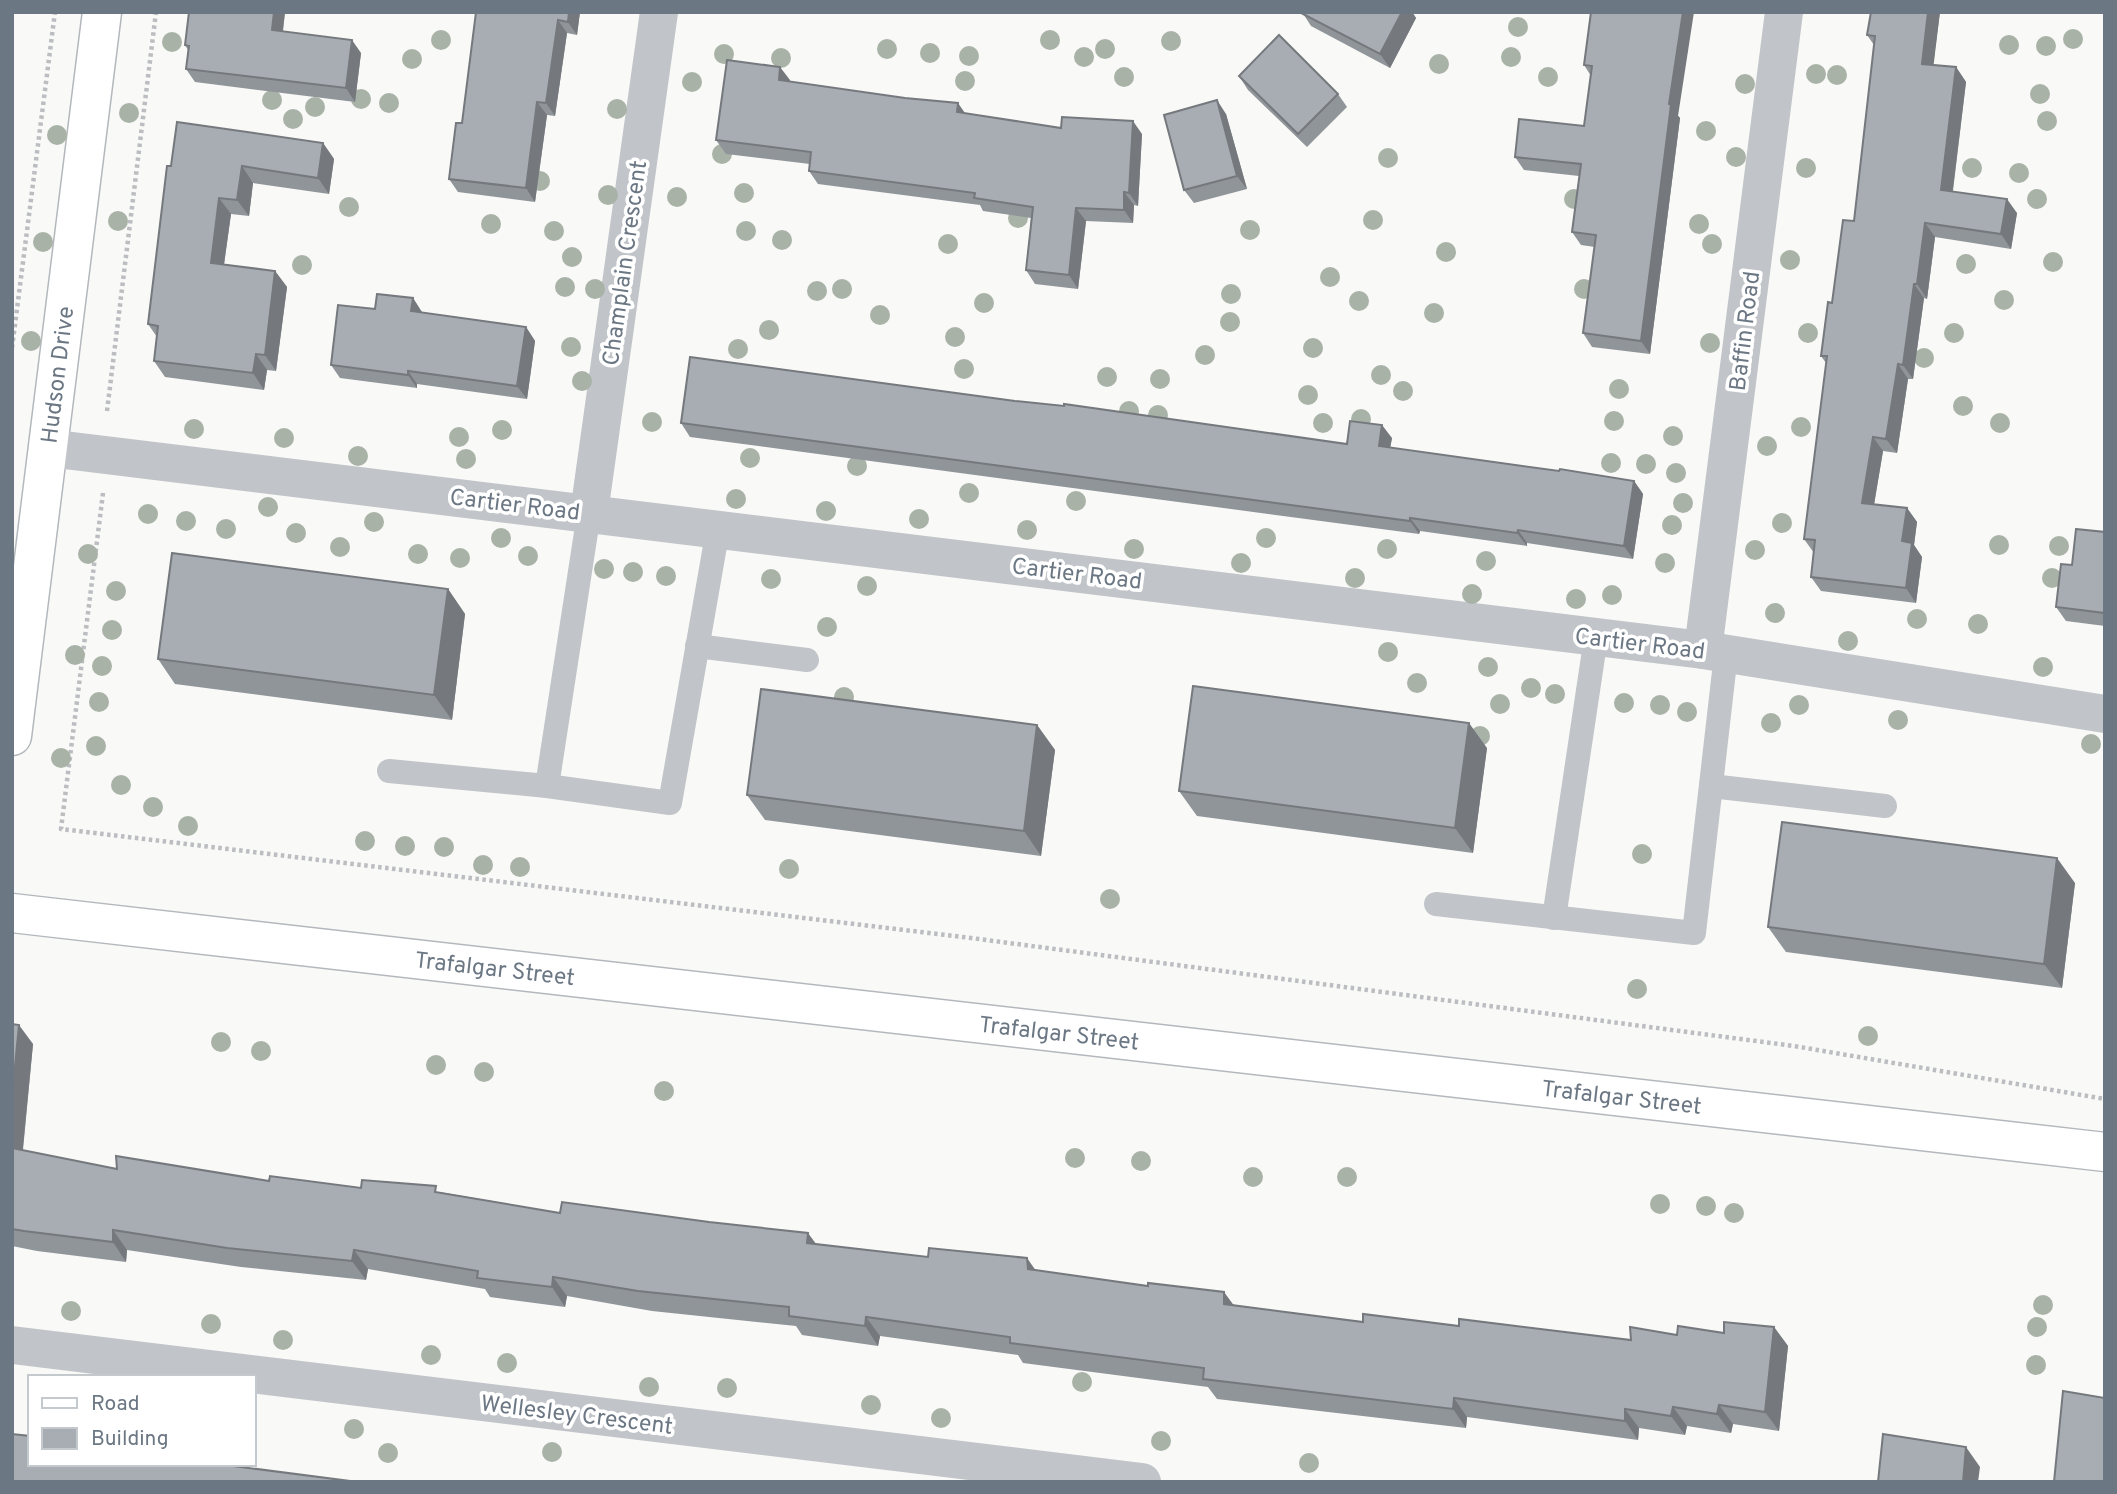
<svg xmlns="http://www.w3.org/2000/svg" width="2117" height="1494" viewBox="0 0 2117 1494" font-family="Overpass,sans-serif">
<style>
.lines{fill:none;stroke-linecap:round;stroke-linejoin:round}
.secondary-casing{stroke:#b4b8bc;stroke-width:41}
.path{stroke:#bbbdc0;stroke-width:4.5;stroke-dasharray:3.5 3.5;stroke-linecap:butt}
.lane{stroke:#c1c4c8;stroke-width:24}
.street{stroke:#c1c4c8;stroke-width:38}
.secondary{stroke:#fff;stroke-width:38}
.tree{fill:#a9b2a7}
.wall{fill:#90959a}
.shaded-wall{fill:#75797d}
.building{fill:#a7adb3;stroke:#75797d;stroke-width:2}
.labels{text-anchor:middle;stroke-width:7;stroke-linejoin:round;paint-order:stroke}
.street-label{font-size:23px;fill:#6c7784;stroke:#fff}
</style>
<rect width="100%" height="100%" fill="#f9f9f7"/>
<g class="lines">
<defs>
<g id="secondary">
<path id="s1" d="M12 736 102 12"/>
<path id="s2" d="M12 913 2105 1152"/>
</g>
</defs>
<!-- secondary casing -->
<use href="#secondary" class="secondary-casing"/>
<!-- path -->
<g class="path">
<polyline points="12,348 55,12"/>
<polyline points="107,411 156,12"/>
<polyline points="103,493 61,829 971,938 1794,1046 2105,1099"/>
</g>
<!-- lane -->
<g class="lane">
<polyline points="697,646 807,660"/>
<polyline points="389,771 547,786 670,803 718,529"/>
<polyline points="547,786 589,513"/>
<polyline points="1711,786 1885,806"/>
<polyline points="1436,904 1694,933 1726,654"/>
<polyline points="1554,918 1596,637"/>
</g>
<!-- street -->
<g class="street">
<polyline points="48,448 1703,650 2105,714"/>
<polyline points="589,513 659,12"/>
<polyline points="1703,650 1784,12"/>
<polyline points="12,1345 1142,1482"/>
</g>
<!-- secondary -->
<use href="#secondary" class="secondary"/>
</g>
<!-- trees -->
<g class="tree">
<circle cx="1518" cy="27" r="10"/>
<circle cx="2073" cy="39" r="10"/>
<circle cx="441" cy="40" r="10"/>
<circle cx="1050" cy="40" r="10"/>
<circle cx="1171" cy="41" r="10"/>
<circle cx="172" cy="42" r="10"/>
<circle cx="2009" cy="45" r="10"/>
<circle cx="2046" cy="46" r="10"/>
<circle cx="887" cy="49" r="10"/>
<circle cx="1105" cy="49" r="10"/>
<circle cx="930" cy="53" r="10"/>
<circle cx="724" cy="54" r="10"/>
<circle cx="969" cy="56" r="10"/>
<circle cx="1084" cy="57" r="10"/>
<circle cx="1511" cy="57" r="10"/>
<circle cx="781" cy="58" r="10"/>
<circle cx="412" cy="59" r="10"/>
<circle cx="1439" cy="64" r="10"/>
<circle cx="1816" cy="74" r="10"/>
<circle cx="1837" cy="75" r="10"/>
<circle cx="1124" cy="77" r="10"/>
<circle cx="1548" cy="77" r="10"/>
<circle cx="965" cy="81" r="10"/>
<circle cx="692" cy="82" r="10"/>
<circle cx="1745" cy="84" r="10"/>
<circle cx="2040" cy="94" r="10"/>
<circle cx="361" cy="99" r="10"/>
<circle cx="272" cy="100" r="10"/>
<circle cx="389" cy="103" r="10"/>
<circle cx="315" cy="107" r="10"/>
<circle cx="617" cy="109" r="10"/>
<circle cx="129" cy="113" r="10"/>
<circle cx="293" cy="119" r="10"/>
<circle cx="2047" cy="121" r="10"/>
<circle cx="1706" cy="131" r="10"/>
<circle cx="57" cy="135" r="10"/>
<circle cx="722" cy="154" r="10"/>
<circle cx="1736" cy="157" r="10"/>
<circle cx="1388" cy="158" r="10"/>
<circle cx="1806" cy="168" r="10"/>
<circle cx="1972" cy="168" r="10"/>
<circle cx="2019" cy="173" r="10"/>
<circle cx="540" cy="181" r="10"/>
<circle cx="744" cy="193" r="10"/>
<circle cx="608" cy="195" r="10"/>
<circle cx="677" cy="197" r="10"/>
<circle cx="1574" cy="199" r="10"/>
<circle cx="2037" cy="199" r="10"/>
<circle cx="349" cy="207" r="10"/>
<circle cx="1018" cy="218" r="10"/>
<circle cx="1373" cy="220" r="10"/>
<circle cx="118" cy="221" r="10"/>
<circle cx="491" cy="224" r="10"/>
<circle cx="1699" cy="224" r="10"/>
<circle cx="1250" cy="230" r="10"/>
<circle cx="554" cy="231" r="10"/>
<circle cx="746" cy="231" r="10"/>
<circle cx="782" cy="240" r="10"/>
<circle cx="43" cy="242" r="10"/>
<circle cx="948" cy="244" r="10"/>
<circle cx="1712" cy="244" r="10"/>
<circle cx="1446" cy="252" r="10"/>
<circle cx="572" cy="257" r="10"/>
<circle cx="1790" cy="260" r="10"/>
<circle cx="2053" cy="262" r="10"/>
<circle cx="1966" cy="264" r="10"/>
<circle cx="302" cy="265" r="10"/>
<circle cx="1330" cy="277" r="10"/>
<circle cx="565" cy="287" r="10"/>
<circle cx="595" cy="289" r="10"/>
<circle cx="842" cy="289" r="10"/>
<circle cx="1584" cy="289" r="10"/>
<circle cx="817" cy="291" r="10"/>
<circle cx="1231" cy="294" r="10"/>
<circle cx="2004" cy="300" r="10"/>
<circle cx="1359" cy="301" r="10"/>
<circle cx="984" cy="303" r="10"/>
<circle cx="1434" cy="313" r="10"/>
<circle cx="880" cy="315" r="10"/>
<circle cx="1230" cy="322" r="10"/>
<circle cx="769" cy="330" r="10"/>
<circle cx="1808" cy="333" r="10"/>
<circle cx="1954" cy="333" r="10"/>
<circle cx="955" cy="337" r="10"/>
<circle cx="31" cy="341" r="10"/>
<circle cx="1710" cy="343" r="10"/>
<circle cx="571" cy="347" r="10"/>
<circle cx="1313" cy="348" r="10"/>
<circle cx="738" cy="349" r="10"/>
<circle cx="1205" cy="355" r="10"/>
<circle cx="1924" cy="358" r="10"/>
<circle cx="964" cy="369" r="10"/>
<circle cx="1381" cy="375" r="10"/>
<circle cx="1107" cy="377" r="10"/>
<circle cx="1160" cy="379" r="10"/>
<circle cx="582" cy="381" r="10"/>
<circle cx="1619" cy="389" r="10"/>
<circle cx="1403" cy="391" r="10"/>
<circle cx="1308" cy="395" r="10"/>
<circle cx="1963" cy="406" r="10"/>
<circle cx="1129" cy="411" r="10"/>
<circle cx="1158" cy="415" r="10"/>
<circle cx="1361" cy="419" r="10"/>
<circle cx="1614" cy="421" r="10"/>
<circle cx="652" cy="422" r="10"/>
<circle cx="1323" cy="423" r="10"/>
<circle cx="2000" cy="423" r="10"/>
<circle cx="1801" cy="427" r="10"/>
<circle cx="194" cy="429" r="10"/>
<circle cx="502" cy="430" r="10"/>
<circle cx="1673" cy="436" r="10"/>
<circle cx="459" cy="437" r="10"/>
<circle cx="284" cy="438" r="10"/>
<circle cx="1767" cy="446" r="10"/>
<circle cx="358" cy="456" r="10"/>
<circle cx="750" cy="458" r="10"/>
<circle cx="466" cy="459" r="10"/>
<circle cx="1611" cy="463" r="10"/>
<circle cx="1646" cy="464" r="10"/>
<circle cx="857" cy="466" r="10"/>
<circle cx="1676" cy="473" r="10"/>
<circle cx="969" cy="493" r="10"/>
<circle cx="736" cy="499" r="10"/>
<circle cx="1076" cy="501" r="10"/>
<circle cx="1683" cy="503" r="10"/>
<circle cx="268" cy="507" r="10"/>
<circle cx="826" cy="511" r="10"/>
<circle cx="148" cy="514" r="10"/>
<circle cx="919" cy="519" r="10"/>
<circle cx="186" cy="521" r="10"/>
<circle cx="374" cy="522" r="10"/>
<circle cx="1782" cy="523" r="10"/>
<circle cx="1672" cy="525" r="10"/>
<circle cx="226" cy="529" r="10"/>
<circle cx="1027" cy="530" r="10"/>
<circle cx="296" cy="533" r="10"/>
<circle cx="501" cy="538" r="10"/>
<circle cx="1266" cy="538" r="10"/>
<circle cx="1999" cy="545" r="10"/>
<circle cx="2059" cy="546" r="10"/>
<circle cx="340" cy="547" r="10"/>
<circle cx="1134" cy="549" r="10"/>
<circle cx="1387" cy="549" r="10"/>
<circle cx="1755" cy="550" r="10"/>
<circle cx="88" cy="554" r="10"/>
<circle cx="418" cy="554" r="10"/>
<circle cx="528" cy="556" r="10"/>
<circle cx="460" cy="558" r="10"/>
<circle cx="1486" cy="561" r="10"/>
<circle cx="1241" cy="563" r="10"/>
<circle cx="1665" cy="563" r="10"/>
<circle cx="604" cy="569" r="10"/>
<circle cx="633" cy="572" r="10"/>
<circle cx="666" cy="576" r="10"/>
<circle cx="1355" cy="578" r="10"/>
<circle cx="2052" cy="578" r="10"/>
<circle cx="771" cy="579" r="10"/>
<circle cx="867" cy="586" r="10"/>
<circle cx="116" cy="591" r="10"/>
<circle cx="1472" cy="594" r="10"/>
<circle cx="1612" cy="595" r="10"/>
<circle cx="1576" cy="599" r="10"/>
<circle cx="1775" cy="613" r="10"/>
<circle cx="1917" cy="619" r="10"/>
<circle cx="1978" cy="624" r="10"/>
<circle cx="827" cy="627" r="10"/>
<circle cx="112" cy="630" r="10"/>
<circle cx="1848" cy="641" r="10"/>
<circle cx="1388" cy="652" r="10"/>
<circle cx="75" cy="655" r="10"/>
<circle cx="102" cy="666" r="10"/>
<circle cx="1488" cy="667" r="10"/>
<circle cx="2043" cy="667" r="10"/>
<circle cx="1417" cy="683" r="10"/>
<circle cx="1531" cy="688" r="10"/>
<circle cx="1555" cy="694" r="10"/>
<circle cx="844" cy="697" r="10"/>
<circle cx="99" cy="702" r="10"/>
<circle cx="1624" cy="703" r="10"/>
<circle cx="1500" cy="704" r="10"/>
<circle cx="1660" cy="705" r="10"/>
<circle cx="1799" cy="705" r="10"/>
<circle cx="1687" cy="712" r="10"/>
<circle cx="1898" cy="720" r="10"/>
<circle cx="1771" cy="723" r="10"/>
<circle cx="1480" cy="736" r="10"/>
<circle cx="2091" cy="744" r="10"/>
<circle cx="96" cy="746" r="10"/>
<circle cx="61" cy="758" r="10"/>
<circle cx="121" cy="785" r="10"/>
<circle cx="153" cy="807" r="10"/>
<circle cx="188" cy="826" r="10"/>
<circle cx="365" cy="841" r="10"/>
<circle cx="405" cy="846" r="10"/>
<circle cx="444" cy="847" r="10"/>
<circle cx="1642" cy="854" r="10"/>
<circle cx="483" cy="865" r="10"/>
<circle cx="520" cy="867" r="10"/>
<circle cx="789" cy="869" r="10"/>
<circle cx="1110" cy="899" r="10"/>
<circle cx="1637" cy="989" r="10"/>
<circle cx="1868" cy="1036" r="10"/>
<circle cx="221" cy="1042" r="10"/>
<circle cx="261" cy="1051" r="10"/>
<circle cx="436" cy="1065" r="10"/>
<circle cx="484" cy="1072" r="10"/>
<circle cx="664" cy="1091" r="10"/>
<circle cx="1075" cy="1158" r="10"/>
<circle cx="1141" cy="1161" r="10"/>
<circle cx="1253" cy="1177" r="10"/>
<circle cx="1347" cy="1177" r="10"/>
<circle cx="1660" cy="1204" r="10"/>
<circle cx="1706" cy="1206" r="10"/>
<circle cx="1734" cy="1213" r="10"/>
<circle cx="2043" cy="1305" r="10"/>
<circle cx="71" cy="1311" r="10"/>
<circle cx="211" cy="1324" r="10"/>
<circle cx="2037" cy="1327" r="10"/>
<circle cx="283" cy="1340" r="10"/>
<circle cx="431" cy="1355" r="10"/>
<circle cx="507" cy="1363" r="10"/>
<circle cx="2036" cy="1365" r="10"/>
<circle cx="1082" cy="1382" r="10"/>
<circle cx="649" cy="1387" r="10"/>
<circle cx="727" cy="1388" r="10"/>
<circle cx="871" cy="1405" r="10"/>
<circle cx="941" cy="1418" r="10"/>
<circle cx="354" cy="1429" r="10"/>
<circle cx="1161" cy="1441" r="10"/>
<circle cx="552" cy="1452" r="10"/>
<circle cx="388" cy="1453" r="10"/>
<circle cx="1309" cy="1463" r="10"/>
</g>
<!-- wall -->
<g class="wall">
<polygon points="189,12 285,12 283,32 361,53 355,102 195,82 186,69 188,50 185,45"/>
<polygon points="476,12 580,12 577,35 567,33 555,116 547,115 535,202 458,192 449,179 462,123"/>
<polygon points="1302,12 1412,12 1416,18 1390,68 1311,26"/>
<polygon points="1591,12 1680,118 1650,354 1592,347 1583,333 1595,247 1581,245 1572,232 1579,176 1524,170 1515,157 1584,126 1591,76 1584,65"/>
<polygon points="1871,12 1940,12 1933,65 1956,67 1966,82 1953,191 2017,213 2011,249 1935,237 1927,299 1924,298 1913,379 1908,379 1897,453 1883,451 1874,504 1907,508 1917,522 1914,545 1922,557 1916,603 1821,591 1811,577 1814,553 1804,539 1826,363 1821,356 1832,303 1854,221 1874,45 1867,35"/>
<polygon points="1239,76 1338,94 1347,107 1307,147 1248,90"/>
<polygon points="790,80 790,82 965,113 1061,128 1142,134 1138,206 1134,205 1133,223 1086,221 1078,289 1035,284 1026,270 1031,218 983,211 980,205 818,184 809,171 810,164 726,154 716,140"/>
<polygon points="1226,114 1247,189 1194,203 1184,190"/>
<polygon points="323,143 334,159 329,194 253,183 249,216 231,214 224,264 275,271 287,287 276,371 267,370 264,390 165,377 154,361 157,337 148,324 171,166"/>
<polygon points="413,298 422,313 526,327 535,341 527,399 417,384 417,388 340,378 331,365 375,309"/>
<polygon points="1015,401 1347,444 1392,438 1390,448 1634,481 1643,494 1633,559 1527,543 1527,546 1420,531 1419,534 690,437 681,423"/>
<polygon points="2105,532 2105,626 2066,621 2056,607 2072,565"/>
<polygon points="448,589 465,614 452,720 175,684 158,659"/>
<polygon points="1037,725 1055,750 1041,856 765,820 747,795"/>
<polygon points="1487,748 1473,853 1197,816 1179,791"/>
<polygon points="2075,883 2062,988 1786,952 1768,927"/>
<polygon points="12,1024 33,1044 23,1150 117,1169 361,1188 440,1192 560,1213 1035,1270 1234,1305 1363,1322 1459,1326 1631,1340 1677,1335 1724,1333 1774,1327 1788,1346 1779,1431 1733,1424 1731,1433 1687,1426 1685,1435 1639,1428 1638,1440 1467,1417 1466,1428 1217,1399 1208,1387 1023,1363 1018,1355 880,1336 878,1346 802,1335 796,1326 652,1311 567,1296 565,1307 490,1297 485,1289 368,1269 366,1280 241,1267 127,1250 126,1262 37,1251 12,1246"/>
</g>
<!-- shaded-wall -->
<g class="shaded-wall">
<polygon points="274,12 285,12 281,44 272,30"/>
<polygon points="569,12 580,12 577,35 568,22"/>
<polygon points="1402,12 1412,12 1416,18 1390,68 1380,54"/>
<polygon points="1683,12 1694,12 1678,116 1680,118 1650,354 1641,341 1669,104"/>
<polygon points="1928,12 1940,12 1932,78 1922,64"/>
<polygon points="558,20 567,33 555,116 546,103"/>
<polygon points="352,40 361,53 355,102 346,88"/>
<polygon points="780,67 790,80 788,93 779,80"/>
<polygon points="1956,67 1966,82 1951,204 1941,190"/>
<polygon points="1217,100 1226,114 1247,189 1237,176"/>
<polygon points="537,102 547,115 535,202 526,188"/>
<polygon points="958,103 967,116 957,112"/>
<polygon points="1133,121 1142,134 1138,206 1129,193"/>
<polygon points="323,143 334,159 329,194 318,178"/>
<polygon points="242,166 253,183 249,216 237,200"/>
<polygon points="1124,192 1134,205 1133,223 1124,210"/>
<polygon points="219,198 231,214 222,279 211,263"/>
<polygon points="2007,199 2017,213 2011,249 2001,234"/>
<polygon points="1076,208 1086,221 1078,289 1069,275"/>
<polygon points="1925,223 1935,237 1927,299 1917,284"/>
<polygon points="275,271 287,287 276,371 265,355"/>
<polygon points="1914,284 1924,298 1913,379 1903,365"/>
<polygon points="413,298 422,312 420,325 411,311"/>
<polygon points="526,327 535,341 527,399 517,386"/>
<polygon points="256,354 267,370 264,390 253,373"/>
<polygon points="1898,364 1908,379 1897,453 1886,439"/>
<polygon points="408,371 417,384 417,388 408,375"/>
<polygon points="1382,425 1392,438 1388,459 1379,446"/>
<polygon points="1873,437 1883,451 1872,517 1862,503"/>
<polygon points="1634,481 1643,494 1633,559 1624,546"/>
<polygon points="1907,508 1917,522 1914,545 1922,557 1916,603 1906,588 1902,541"/>
<polygon points="1410,518 1420,531 1419,534 1410,521"/>
<polygon points="1518,530 1527,543 1527,546 1517,533"/>
<polygon points="448,589 465,614 452,720 434,695"/>
<polygon points="1469,723 1487,748 1473,853 1455,828"/>
<polygon points="1037,725 1055,750 1041,856 1024,831"/>
<polygon points="2057,858 2075,883 2062,988 2044,964"/>
<polygon points="19,1025 33,1044 21,1167 12,1154 12,1097"/>
<polygon points="113,1230 127,1250 126,1262 113,1242"/>
<polygon points="808,1233 822,1252 807,1243"/>
<polygon points="354,1250 368,1269 366,1280 352,1261"/>
<polygon points="1027,1258 1041,1278 1028,1269"/>
<polygon points="553,1277 567,1296 565,1307 552,1287"/>
<polygon points="1224,1292 1238,1311 1224,1304"/>
<polygon points="866,1317 880,1336 878,1346 865,1326"/>
<polygon points="1774,1327 1788,1346 1779,1431 1765,1412"/>
<polygon points="1454,1398 1467,1417 1466,1428 1453,1409"/>
<polygon points="1719,1405 1733,1424 1731,1433 1717,1414"/>
<polygon points="1673,1407 1687,1426 1685,1435 1671,1416"/>
<polygon points="1625,1409 1639,1428 1638,1440 1625,1421"/>
<polygon points="1966,1447 1980,1467 1978,1482 1963,1482"/>
</g>
<!-- building -->
<g class="building">
<polygon points="189,12 274,12 272,30 352,40 346,88 186,69 189,46 185,45"/>
<polygon points="476,12 569,12 568,22 558,20 546,103 537,102 526,188 449,179 456,123 462,123"/>
<polygon points="1302,12 1402,12 1380,54 1301,13"/>
<polygon points="1591,12 1683,12 1669,104 1671,105 1641,341 1583,333 1596,235 1572,232 1581,164 1515,157 1519,119 1584,126 1592,66 1584,65"/>
<polygon points="1871,12 1928,12 1922,64 1956,67 1941,190 2007,199 2001,234 1925,223 1917,284 1914,284 1903,365 1898,364 1886,439 1873,437 1862,503 1907,508 1902,541 1912,543 1906,588 1811,577 1815,540 1804,539 1827,356 1821,356 1828,302 1832,303 1843,220 1854,221 1875,36 1867,35"/>
<polygon points="1279,35 1338,94 1298,134 1239,76"/>
<polygon points="727,60 780,67 779,80 905,98 958,103 957,112 1061,128 1062,117 1133,121 1129,193 1124,192 1124,210 1076,208 1069,275 1026,270 1033,207 974,198 975,193 809,171 811,152 716,140"/>
<polygon points="1217,100 1237,176 1184,190 1164,115"/>
<polygon points="177,122 323,143 318,178 242,166 237,200 219,198 211,263 275,271 265,355 256,354 253,373 154,361 158,326 148,324 167,166 171,166"/>
<polygon points="377,294 413,298 411,311 526,327 517,386 408,371 408,375 331,365 338,305 375,309"/>
<polygon points="690,357 1015,401 1064,406 1064,404 1347,444 1350,421 1382,425 1379,446 1559,471 1560,469 1634,481 1624,546 1518,530 1517,533 1410,518 1410,521 681,423"/>
<polygon points="2076,529 2105,532 2105,613 2056,607 2061,564 2072,565"/>
<polygon points="172,553 448,589 434,695 158,659"/>
<polygon points="1193,686 1469,723 1455,828 1179,791"/>
<polygon points="761,689 1037,725 1024,831 747,795"/>
<polygon points="1782,822 2057,858 2044,964 1768,927"/>
<polygon points="12,1024 19,1025 12,1097"/>
<polygon points="12,1148 117,1169 116,1156 269,1181 270,1176 361,1188 362,1180 436,1186 435,1192 560,1213 562,1202 709,1222 808,1233 807,1243 928,1257 929,1248 1027,1258 1028,1269 1148,1286 1148,1283 1224,1292 1224,1304 1363,1322 1363,1314 1459,1326 1459,1319 1631,1340 1630,1327 1677,1335 1678,1326 1724,1333 1724,1322 1774,1327 1765,1412 1719,1405 1717,1414 1673,1407 1671,1416 1625,1409 1625,1421 1454,1398 1453,1409 1203,1379 1204,1368 1010,1343 1010,1337 866,1317 865,1326 789,1316 789,1307 638,1291 553,1277 552,1287 477,1278 478,1271 354,1250 352,1261 227,1248 113,1230 113,1242 24,1231 12,1229"/>
<polygon points="2063,1391 2105,1398 2105,1482 2054,1482"/>
<polygon points="12,1434 30,1436 30,1464 218,1464 358,1482 12,1482"/>
<polygon points="1883,1434 1966,1447 1963,1482 1878,1482"/>
</g>
<g class="labels">
<!-- street labels -->
<g class="street-label">
<text transform="translate(624 263) rotate(-82)" y="8">Champlain Crescent</text>
<text transform="translate(1744 331) rotate(-83)" y="8">Baffin Road</text>
<text dy="8" stroke="none"><textPath href="#s1" startOffset="364">Hudson Drive</textPath></text>
<text transform="translate(515 504) rotate(7)" y="8">Cartier Road</text>
<text transform="translate(1077 573) rotate(7)" y="8">Cartier Road</text>
<text transform="translate(1640 643) rotate(7)" y="8">Cartier Road</text>
<text dy="8" stroke="none"><textPath href="#s2" startOffset="486">Trafalgar Street</textPath></text>
<text dy="8" stroke="none"><textPath href="#s2" startOffset="1054">Trafalgar Street</textPath></text>
<text dy="8" stroke="none"><textPath href="#s2" startOffset="1620">Trafalgar Street</textPath></text>
<text transform="translate(577 1414) rotate(7)" y="8">Wellesley Crescent</text>
</g>
</g>
<!-- border -->
<rect width="2117" height="1494" fill="none" stroke="#6c7784" stroke-width="28"/>
<!-- legend -->
<rect x="28" y="1375" width="228" height="91" fill="#ffffff" stroke="#c4c9ce" stroke-width="2"/>
<rect x="42" y="1398" width="35" height="10" fill="#ffffff" stroke="#c4c9ce" stroke-width="2"/>
<text x="91" y="1410" font-size="21" fill="#6c7784">Road</text>
<rect x="42" y="1428" width="35" height="21" fill="#a7adb3" stroke="#c4c9ce" stroke-width="2"/>
<text x="91" y="1445" font-size="21" fill="#6c7784">Building</text>
</svg>
